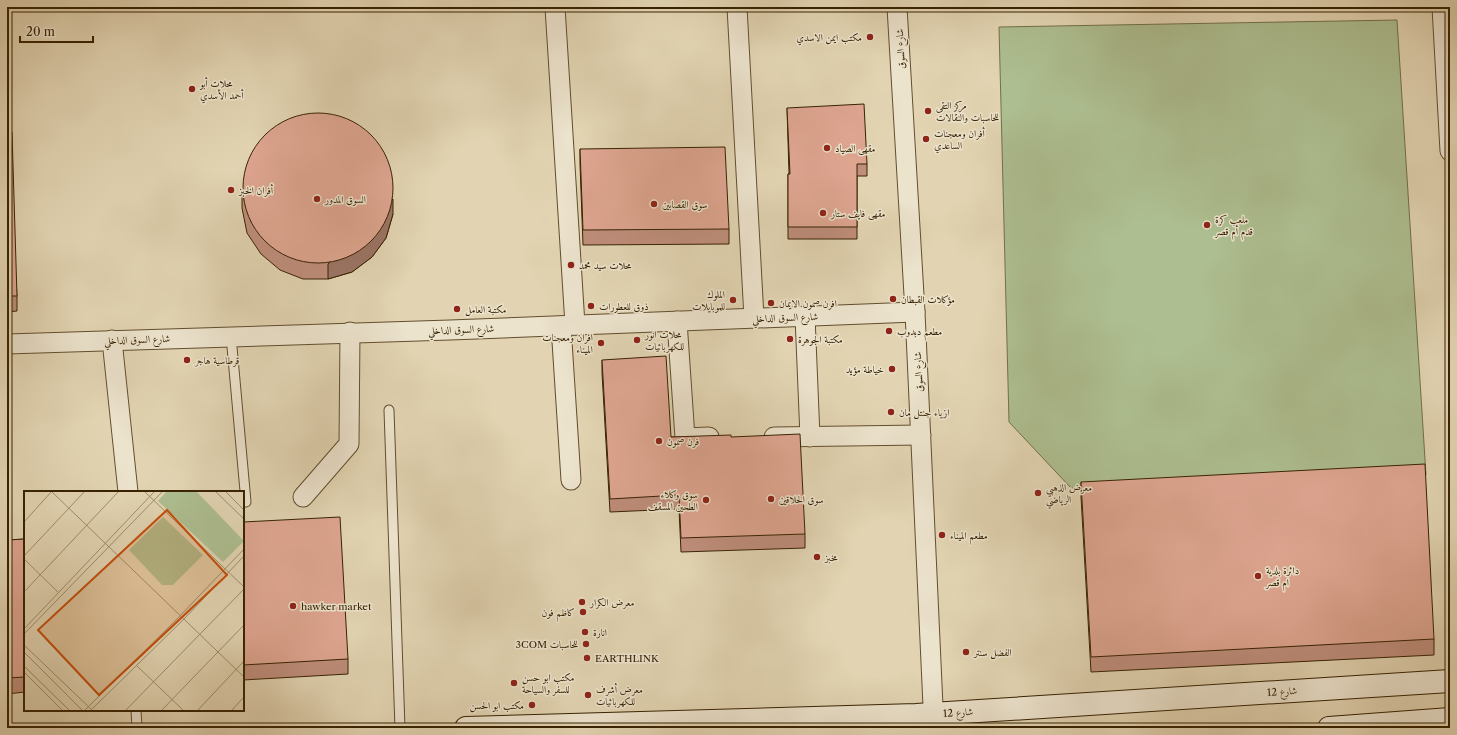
<svg xmlns="http://www.w3.org/2000/svg" width="1457" height="735" viewBox="0 0 1457 735" font-family="'Libre Caslon Text',Amiri,serif">
<style>
.green{fill:#adbe90;stroke:#727049}
.lines{fill:none;stroke-linecap:round;stroke-linejoin:round}
.lane-casing{stroke:#624e2e;stroke-width:11}
.street-casing{stroke:#624e2e;stroke-width:21}
.secondary-casing{stroke:#372202;stroke-width:24}
.lane{stroke:#ece3cd;stroke-width:9}
.street{stroke:#ece3cd;stroke-width:19}
.secondary{stroke:#ece3cd;stroke-width:22}
.wall{fill:#bf8e7c;stroke:#372202}
.shaded-wall{fill:#9b7465;stroke:#372202}
.building{fill:#dea590;stroke:#372202}
.poi-dot{fill:#8f2418;stroke:#ece3cd;stroke-width:1.5}
.labels{text-anchor:middle;stroke-width:3;stroke-linejoin:round;paint-order:stroke}
.poi-label{font-size:10px;fill:#372202;stroke:#ece3cd;text-anchor:start}
.street-label{font-size:10px;fill:#372202;stroke:#ece3cd}
.inset-road{fill:none;stroke:#9e8d6c;stroke-width:1}
.view{fill:#c54e0a;fill-opacity:0.15;stroke:#c54e0a;stroke-width:2}
.inset-edge{fill:none;stroke:#372202;stroke-width:2}
</style>
<rect width="100%" height="100%" fill="#e2d4b2"/>
<filter id="stains"><feTurbulence type="fractalNoise" baseFrequency=".005" numOctaves="4"/><feColorMatrix values="0 0 0 0 .2 0 0 0 0 .09 0 0 0 0 .02 0 0 0 .5 -.17"/></filter>
<radialGradient id="worn" r=".72"><stop offset=".6" stop-color="#630" stop-opacity="0"/><stop offset="1" stop-color="#630" stop-opacity=".3"/></radialGradient>
<!-- green -->
<polygon class="green" points="1397,20 1426,475 1071,488 1009,422 999,27"/>
<g class="lines">
<defs>
<g id="lane">
<polyline points="231,336 246,502 243,502"/>
<polyline points="389,410 400,728"/>
<polyline points="136,710 137,728"/>
</g>
<g id="street">
<polyline points="555,7 575,325"/>
<polyline points="737,7 754,318"/>
<polyline points="897,7 915,312 934,728"/>
<polyline points="1442,7 1450,151"/>
<polyline points="805,316 810,437"/>
<polyline points="677,321 685,438 709,437"/>
<polyline points="561,326 571,480"/>
<polyline points="112,340 128,492"/>
<polyline points="7,344 450,330 915,312"/>
<polyline points="774,437 921,435"/>
<polyline points="303,497 349,444 350,332"/>
</g>
<g id="secondary">
<polyline points="466,728 916,715 1450,681"/>
<polyline points="1329,728 1450,719"/>
</g>
</defs>
<!-- lane casing -->
<use href="#lane" class="lane-casing"/>
<!-- street casing -->
<use href="#street" class="street-casing"/>
<!-- secondary casing -->
<use href="#secondary" class="secondary-casing"/>
<!-- lane -->
<use href="#lane" class="lane"/>
<!-- street -->
<use href="#street" class="street"/>
<!-- secondary -->
<use href="#secondary" class="secondary"/>
</g>
<!-- wall -->
<g class="wall">
<polygon points="787,108 867,164 867,176 857,176 857,239 788,239 788,174 789,174"/>
<polygon points="7,132 17,296 17,311 7,312"/>
<polygon points="580,149 729,229 729,244 583,245 580,164"/>
<polygon points="242,193 393,214 386,238 372,257 352,272 328,279 303,279 280,270 261,254 247,233 242,208"/>
<polygon points="602,360 671,437 731,437 805,534 805,548 681,552 679,509 610,512 602,373"/>
<polygon points="1081,482 1434,639 1434,655 1091,672 1081,497"/>
<polygon points="243,522 348,659 348,674 243,680"/>
<polygon points="25,539 25,692 7,694 7,540"/>
</g>
<!-- shaded-wall -->
<polygon class="shaded-wall" points="393,199 393,214 386,238 372,257 352,272 328,279 328,264"/>
<!-- building -->
<g class="building">
<polygon points="864,104 867,164 857,164 857,227 788,227 788,174 790,174 787,108"/>
<circle cx="318" cy="188" r="75"/>
<polygon points="7,132 12,132 17,296 7,296"/>
<polygon points="725,147 729,229 583,230 580,149"/>
<polygon points="666,356 671,437 731,435 731,437 800,434 805,534 681,538 679,495 610,499 602,360"/>
<polygon points="1425,464 1434,639 1091,657 1081,482"/>
<polygon points="340,517 348,659 243,665 243,522"/>
<polygon points="25,539 25,677 7,678 7,540"/>
</g>
<!-- markers -->
<g class="poi-dot">
<circle cx="870" cy="37" r="4"/>
<circle cx="192" cy="89" r="4"/>
<circle cx="928" cy="111" r="4"/>
<circle cx="926" cy="139" r="4"/>
<circle cx="827" cy="148" r="4"/>
<circle cx="231" cy="190" r="4"/>
<circle cx="317" cy="199" r="4"/>
<circle cx="654" cy="204" r="4"/>
<circle cx="823" cy="213" r="4"/>
<circle cx="1207" cy="225" r="4"/>
<circle cx="571" cy="265" r="4"/>
<circle cx="893" cy="299" r="4"/>
<circle cx="733" cy="300" r="4"/>
<circle cx="771" cy="303" r="4"/>
<circle cx="591" cy="306" r="4"/>
<circle cx="457" cy="309" r="4"/>
<circle cx="889" cy="331" r="4"/>
<circle cx="790" cy="339" r="4"/>
<circle cx="637" cy="340" r="4"/>
<circle cx="601" cy="343" r="4"/>
<circle cx="187" cy="360" r="4"/>
<circle cx="892" cy="369" r="4"/>
<circle cx="891" cy="412" r="4"/>
<circle cx="659" cy="441" r="4"/>
<circle cx="1038" cy="493" r="4"/>
<circle cx="771" cy="499" r="4"/>
<circle cx="706" cy="500" r="4"/>
<circle cx="942" cy="535" r="4"/>
<circle cx="817" cy="557" r="4"/>
<circle cx="1258" cy="576" r="4"/>
<circle cx="582" cy="602" r="4"/>
<circle cx="293" cy="606" r="4"/>
<circle cx="583" cy="612" r="4"/>
<circle cx="585" cy="632" r="4"/>
<circle cx="586" cy="644" r="4"/>
<circle cx="966" cy="652" r="4"/>
<circle cx="587" cy="658" r="4"/>
<circle cx="514" cy="683" r="4"/>
<circle cx="588" cy="695" r="4"/>
<circle cx="532" cy="705" r="4"/>
</g>
<g class="labels">
<!-- poi labels -->
<g class="poi-label">
<text x="862" y="41" text-anchor="end">مكتب ايمن الاسدي</text>
<text x="200" y="87">محلات أبو<tspan x="200" dy="12">أحمد الأسدي</tspan></text>
<text x="936" y="109">مركز التقى<tspan x="936" dy="12">للحاسبات والنقالات</tspan></text>
<text x="934" y="137">أفران ومعجنات<tspan x="934" dy="12">الساعدي</tspan></text>
<text x="835" y="152">مقهى الصياد</text>
<text x="239" y="194">أفران الخبز</text>
<text x="325" y="203">السوق المدور</text>
<text x="662" y="208">سوق القصابين</text>
<text x="831" y="217">مقهى فايف ستار</text>
<text x="1215" y="223">ملعب كرة<tspan x="1215" dy="12">قدم أم قصر</tspan></text>
<text x="579" y="269">محلات سيد محمد</text>
<text x="725" y="298" text-anchor="end">الملوك<tspan x="725" dy="12">للموبايلات</tspan></text>
<text x="901" y="303">مؤكلات القبطان</text>
<text x="779" y="307">افرن صمون الايمان</text>
<text x="599" y="310">ذوق للعطورات</text>
<text x="465" y="313">مكتبة العامل</text>
<text x="897" y="335">مطعم دبدوب</text>
<text x="645" y="338">محلات انور<tspan x="645" dy="12">للكهربائيات</tspan></text>
<text x="593" y="341" text-anchor="end">افران ومعجنات<tspan x="593" dy="12">الميناء</tspan></text>
<text x="798" y="343">مكتبة الجوهرة</text>
<text x="195" y="364">قرطاسية هاجر</text>
<text x="884" y="373" text-anchor="end">خياطة مؤيد</text>
<text x="899" y="416">ازياء جنتل مان</text>
<text x="667" y="445">فرن صمون</text>
<text x="1046" y="491">معرض الذهبي<tspan x="1046" dy="12">الرياضي</tspan></text>
<text x="698" y="498" text-anchor="end">سوق وكلاء<tspan x="698" dy="12">الطحين المسقف</tspan></text>
<text x="779" y="503">سوق الحلاقين</text>
<text x="950" y="539">مطعم الميناء</text>
<text x="825" y="561">مخبز</text>
<text x="1266" y="574">دائرة بلدية<tspan x="1266" dy="12">ام قصر</tspan></text>
<text x="590" y="606">معرض الكرار</text>
<text x="301" y="610">hawker market</text>
<text x="575" y="616" text-anchor="end">كاظم فون</text>
<text x="593" y="636">انارة</text>
<text x="578" y="648" text-anchor="end">3COM للحاسبات</text>
<text x="974" y="656">الفضل سنتر</text>
<text x="595" y="662">EARTHLINK</text>
<text x="522" y="681">مكتب ابو حسن<tspan x="522" dy="12">للسفر والسياحة</tspan></text>
<text x="596" y="693">معرض أشرف<tspan x="596" dy="12">للكهربائيات</tspan></text>
<text x="524" y="709" text-anchor="end">مكتب ابو الحسن</text>
</g>
<!-- street labels -->
<g class="street-label">
<text transform="translate(900 49) rotate(-93)" y="4">شارع السوق</text>
<text transform="translate(785 317) rotate(-2)" y="4">شارع السوق الداخلي</text>
<text transform="translate(461 329) rotate(-2)" y="4">شارع السوق الداخلي</text>
<text transform="translate(137 339) rotate(-2)" y="4">شارع السوق الداخلي</text>
<text transform="translate(918 372) rotate(-93)" y="4">شارع السوق</text>
<text transform="translate(1282 691) rotate(-4)" y="4">شارع 12</text>
<text transform="translate(958 712) rotate(-4)" y="4">شارع 12</text>
</g>
</g>
<!-- overview -->
<g transform="translate(24 491)">
<rect width="220" height="220" fill="#e2d4b2"/>
<path d="M143 0H172L220 50 199 71 134 10ZM139 26 179 64 149 94H138L105 59Z" fill="#adbe90"/>
<path class="inset-road" d="M27 0 220 186M120 0 220 96M191 0 220 28M201 0 220 19M0 31 28 0M0 65 61 0M0 68 35 102M0 101 95 0M0 138 131 0M0 143 139 0M0 154 69 220M0 161 59 220M112 174 160 220M0 175 46 220M0 181 39 220M60 220 154 127 220 58M66 220 159 129 220 65M101 220 220 98M137 220 220 134M173 220 220 170M207 220 220 206"/>
<path class="view" d="M143 19 203 84 75 204 14 139Z"/>
<rect width="220" height="220" class="inset-edge"/>
</g>
<!-- margin -->
<rect width="1457" height="735" fill="none" stroke="#e2d4b2" stroke-width="24"/>
<rect x="8" y="8" width="1441" height="719" fill="none" stroke="#372202" stroke-width="2"/>
<rect x="12" y="12" width="1433" height="711" fill="none" stroke="#372202"/>
<!-- scale -->
<path d="M20 36v6h73v-6" fill="none" stroke="#372202" stroke-width="2"/>
<text x="26" y="36" font-size="12" fill="#372202" stroke="#ece3cd" stroke-width="3" paint-order="stroke">20 m</text>
<rect width="100%" height="100%" filter="url(#stains)"/>
<rect width="100%" height="100%" fill="url(#worn)"/>
</svg>
